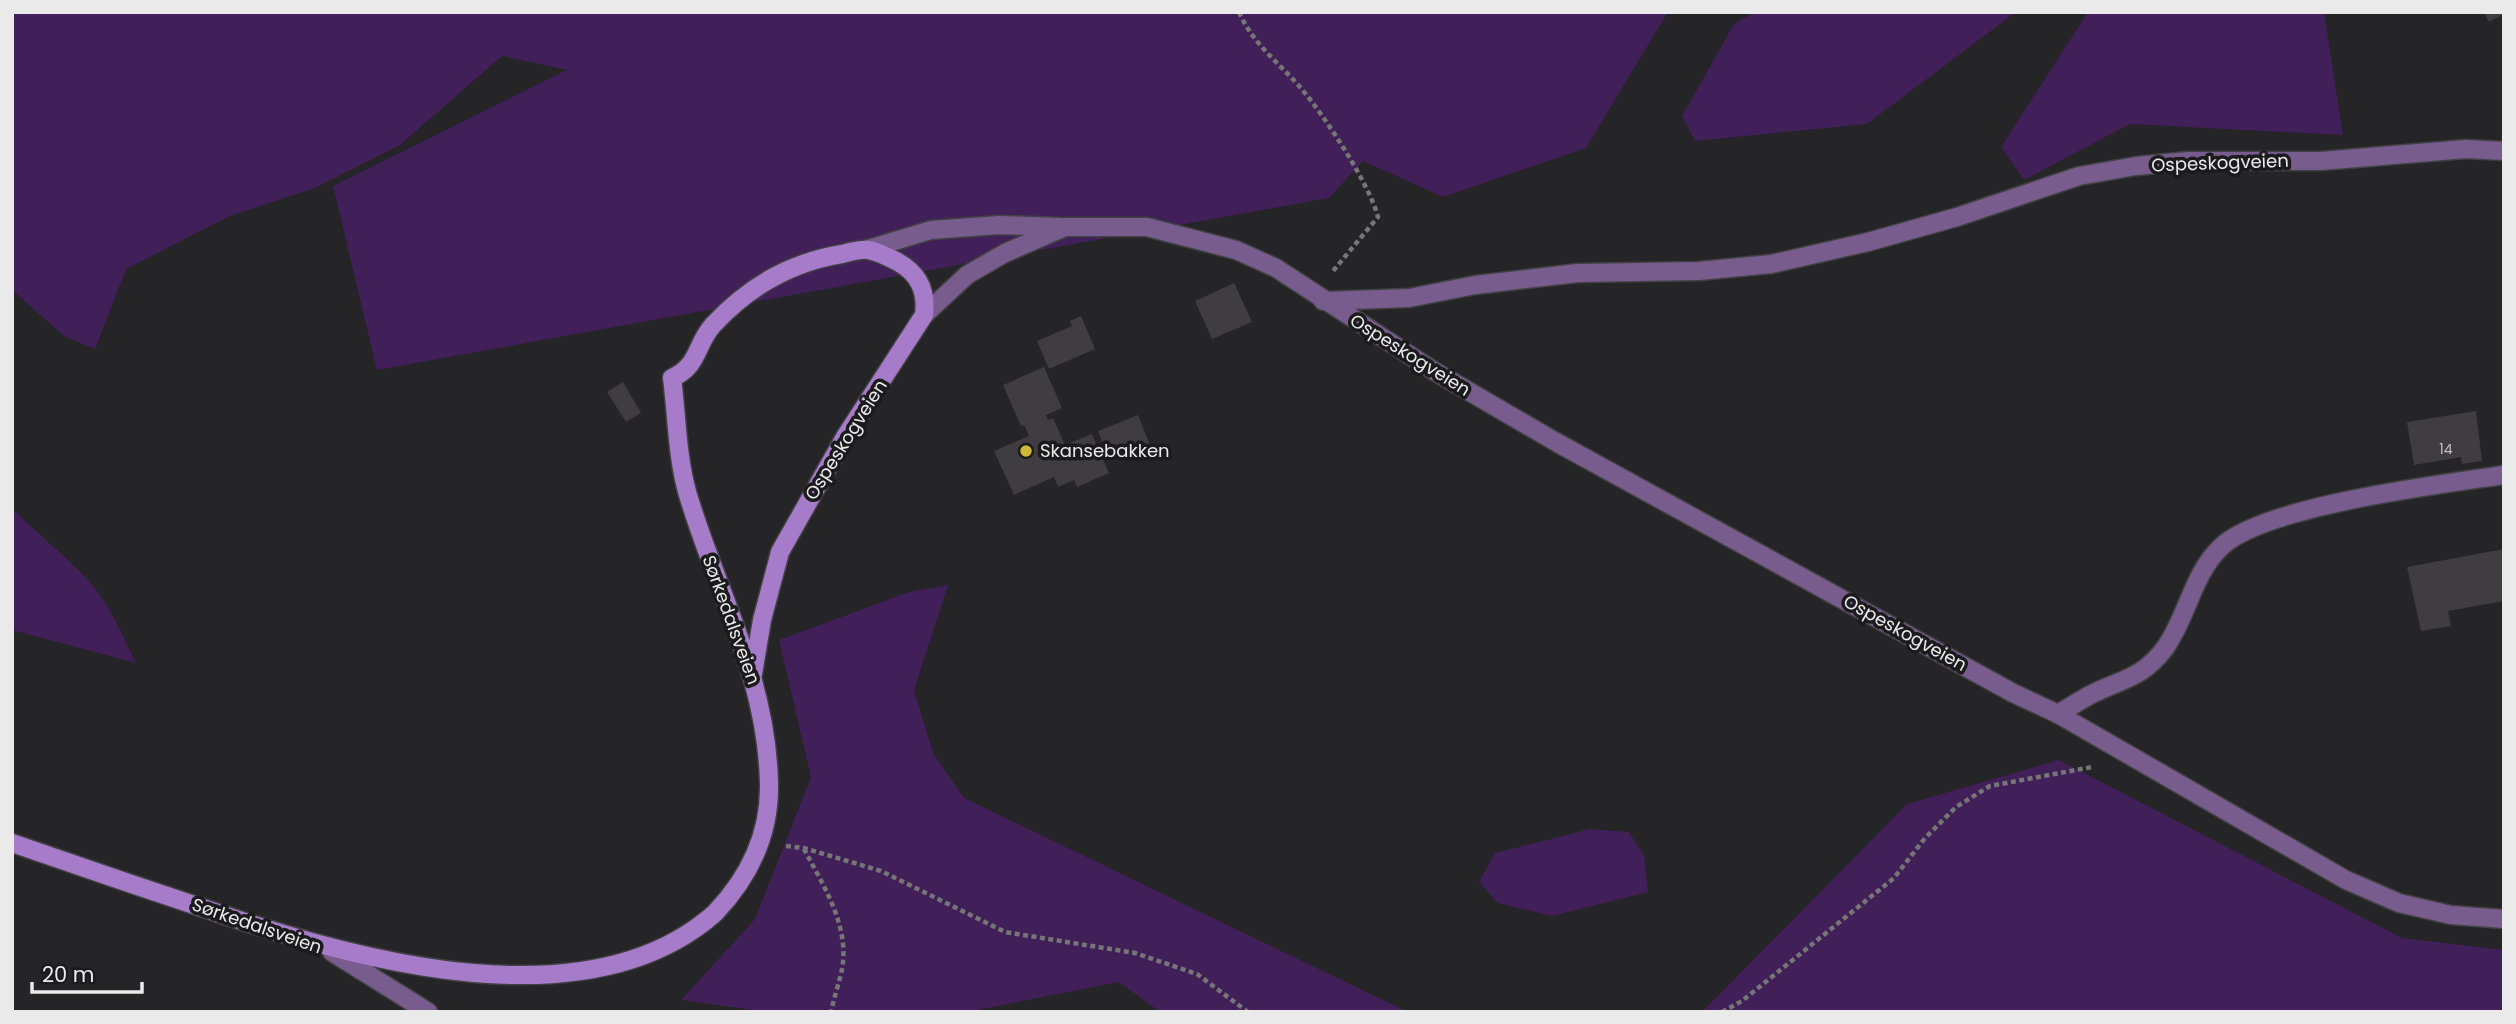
<svg xmlns="http://www.w3.org/2000/svg" width="2516" height="1024" viewBox="0 0 2516 1024" font-family="Poppins,sans-serif">
<style>
.green{fill:#411f58}
.building{fill:#3f3d40}
.lines{fill:none;stroke-linecap:round;stroke-linejoin:round}
.lane-casing{stroke:#414042;stroke-width:21}
.street-casing{stroke:#414042;stroke-width:21}
.secondary-casing{stroke:#414042;stroke-width:21}
.path{stroke:#777677;stroke-width:4.5;stroke-dasharray:5 3.5;stroke-linecap:butt}
.lane{stroke:#775c8d;stroke-width:18}
.street{stroke:#775c8d;stroke-width:18}
.secondary{stroke:#a67bc9;stroke-width:18}
.poi-dot{fill:#cfb837;stroke:#1b1a1c;stroke-width:2.5}
.labels{text-anchor:middle;stroke-width:7;stroke-linejoin:round;paint-order:stroke}
.number-label{font-size:14px;fill:#c0bfc0}
.street-label{font-size:18px;fill:#ebeaeb;stroke:#1b1a1c}
.poi-label{font-size:18px;fill:#ebeaeb;stroke:#1b1a1c;text-anchor:start}
</style>
<rect width="100%" height="100%" fill="#252426"/>
<!-- green -->
<g class="green">
<polygon points="12,12 1668,12 1586,148 1443,197 1363,161 1329,198 377,370 333,186 567,70 502,56 400,145 315,188 230,216 126,269 95,349 64,336 12,290"/>
<polygon points="1755,12 2016,12 1867,124 1695,141 1682,116 1734,24"/>
<polygon points="2088,12 2324,12 2343,135 2130,124 2024,180 2001,147"/>
<path d="M12 508C36 533 64 554 87 579 110 603 122 635 136 663L12 630Z"/>
<polygon points="948,585 914,690 933,753 964,798 1408,1012 1160,1012 1119,982 967,1012 767,1012 681,1000 755,919 811,777 779,640 909,592"/>
<polygon points="2059,760 2402,938 2504,950 2504,1012 1702,1012 1907,804"/>
<polygon points="1590,829 1629,832 1644,856 1648,892 1552,916 1498,903 1479,882 1495,853"/>
</g>
<!-- building -->
<g class="building">
<polygon points="2484,12 2504,12 2504,14 2489,22"/>
<polygon points="1234,283 1252,322 1212,339 1195,301"/>
<polygon points="1081,316 1095,349 1049,369 1037,341 1072,326 1070,321"/>
<polygon points="1044,367 1062,408 1046,415 1048,420 1053,418 1065,445 1092,434 1109,473 1077,487 1074,480 1058,487 1054,477 1014,495 994,451 1029,436 1024,425 1021,426 1003,385"/>
<polygon points="623,382 641,413 626,422 607,392"/>
<polygon points="2476,411 2482,461 2462,464 2461,457 2414,465 2407,422"/>
<polygon points="1138,415 1150,445 1110,461 1098,431"/>
<polygon points="2504,549 2504,601 2448,611 2451,626 2421,631 2407,567"/>
</g>
<g class="lines">
<defs>
<g id="lane">
<polyline points="1323,301 1409,298 1475,285 1578,273 1699,271 1771,264 1868,242 1957,217 2079,176 2136,166 2188,161 2321,161 2466,149 2504,151"/>
<path d="M2058 714C2068 708 2079 701 2090 695 2121 679 2142 679 2165 648 2188 616 2192 574 2222 546 2265 506 2441 484 2504 475"/>
</g>
<g id="street">
<polyline points="868,249 931,230 999,225 1061,227"/>
<polyline points="924,315 967,275 1005,253 1065,227 1147,227 1236,250 1276,268 1434,371 1556,442 2013,693 2058,714 2346,880 2399,903 2451,915 2504,919"/>
<polyline points="332,952 428,1012"/>
</g>
<path id="secondary" d="M12 843C81 867 149 890 218 913 362 962 590 1024 715 913 749 877 770 835 769 784 767 677 718 595 688 495 677 458 677 416 672 378 700 365 695 345 713 325 748 287 792 262 842 254 850 252 860 249 868 250 877 251 890 258 898 262 919 274 927 291 924 315L845 437 780 552 762 620 753 674"/>
</defs>
<!-- lane casing -->
<use href="#lane" class="lane-casing"/>
<!-- street casing -->
<use href="#street" class="street-casing"/>
<!-- secondary casing -->
<use href="#secondary" class="secondary-casing"/>
<!-- path -->
<g class="path">
<path d="M1239 12C1253 44 1278 62 1300 87 1324 115 1369 183 1378 217L1333 271"/>
<polyline points="786,846 804,848 881,871 1005,932 1135,953 1197,974 1248,1012"/>
<path d="M804 849C823 885 850 926 842 969 839 983 834 998 831 1012"/>
<polyline points="1722,1012 1742,1001 1894,878 1925,838 1956,807 1990,786 2092,767"/>
</g>
<!-- lane -->
<use href="#lane" class="lane"/>
<!-- street -->
<use href="#street" class="street"/>
<!-- secondary -->
<use href="#secondary" class="secondary"/>
</g>
<!-- markers -->
<circle class="poi-dot" cx="1026" cy="451" r="7"/>
<g class="labels">
<!-- number labels -->
<g class="number-label">
<text x="2446" y="454">14</text>
</g>
<!-- street labels -->
<g class="street-label">
<text transform="translate(2220 163) rotate(-2)" y="6">Ospeskogveien</text>
<text transform="translate(1410 355) rotate(32)" y="6">Ospeskogveien</text>
<text transform="translate(846 440) rotate(-58)" y="6">Ospeskogveien</text>
<text transform="translate(731 620) rotate(70)" y="6">Sørkedalsveien</text>
<text transform="translate(1905 633) rotate(29)" y="6">Ospeskogveien</text>
<text transform="translate(257 926) rotate(19)" y="6">Sørkedalsveien</text>
</g>
<!-- poi labels -->
<g class="poi-label">
<text x="1040" y="457">Skansebakken</text>
</g>
</g>
<!-- border -->
<rect width="2516" height="1024" fill="none" stroke="#ebeaeb" stroke-width="28"/>
<!-- scale -->
<path d="M32 982v10h110v-10" fill="none" stroke="#ebeaeb" stroke-width="3.5"/>
<text x="42" y="982" font-size="21" fill="#ebeaeb" stroke="#1b1a1c" stroke-width="5" paint-order="stroke">20 m</text>
</svg>
